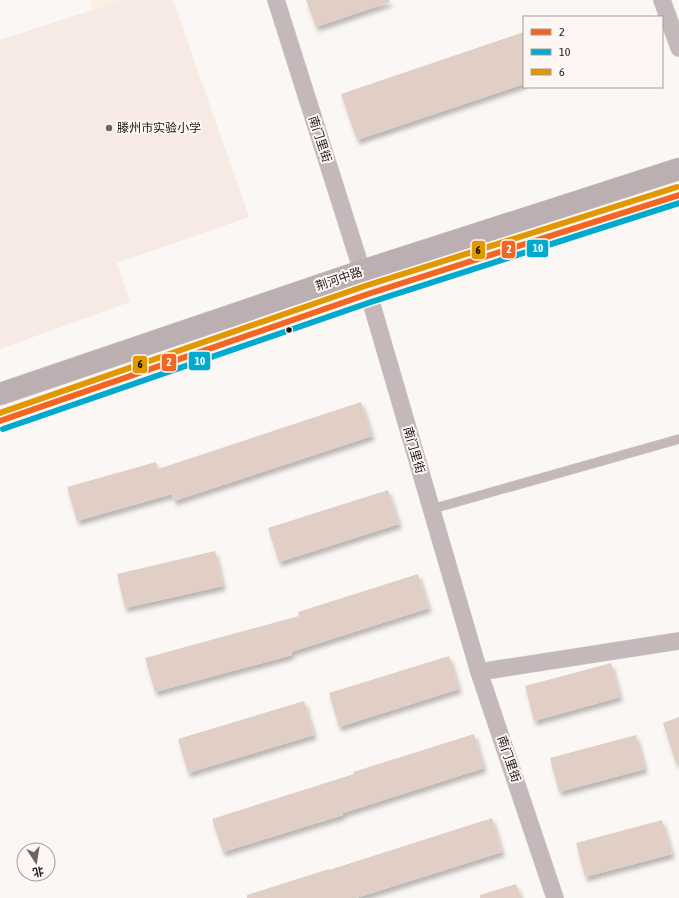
<svg xmlns="http://www.w3.org/2000/svg" width="679" height="898" viewBox="0 0 679 898" font-family="'Asap Condensed','Noto Sans SC',sans-serif">
<style>
.built{fill:#f7eae4}
.medical{fill:#faf1e5}
.building{fill:#e1cfc6;filter:url(#shadow)}
.lines{fill:none;stroke-linecap:round;stroke-linejoin:round}
.lane-casing{stroke:#d6d3d2;stroke-width:10}
.street-casing{stroke:#d6d3d2;stroke-width:18}
.primary-casing{stroke:#d6d3d2;stroke-width:23}
.lane{stroke:#c4b8ba;stroke-width:9}
.street{stroke:#c4b8ba;stroke-width:17}
.primary{stroke:#bbafb2;stroke-width:22}
.bus-1-casing{stroke:#fef6f2;stroke-width:9}
.bus-2-casing{stroke:#fef6f2;stroke-width:9}
.bus-3-casing{stroke:#fef6f2;stroke-width:9}
.bus-1{stroke:#f26522;stroke-width:6}
.bus-2{stroke:#00a9ce;stroke-width:6}
.bus-3{stroke:#e19802;stroke-width:6}
.poi-dot{fill:#696562;stroke:#fef6f2;stroke-width:1.5}
.bus-dot{fill:#1a1613;stroke:#fef6f2;stroke-width:1.5}
.labels{text-anchor:middle;stroke-width:4;stroke-linejoin:round;paint-order:stroke}
.poi-label{font-size:12px;fill:#1a1613;stroke:#fef6f2;text-anchor:start}
.street-label{font-size:12px;fill:#1a1613;stroke:#fef6f2}
.line-badge{stroke:#fef6f2;stroke-width:1.5}
.badge-label{font-size:11px;text-anchor:middle;font-weight:bold;fill:#fff}
.pale-badge-label{font-size:11px;text-anchor:middle;font-weight:bold;fill:#111}
</style>
<defs>
<filter id="shadow"><feDropShadow dx="2.5" dy="4.5" stdDeviation="2" flood-color="#0004"/></filter>
</defs>
<rect width="100%" height="100%" fill="#fbf7f5"/>
<!-- built -->
<polygon class="built" points="123,0 173,0 249,217 117,263 130,302 0,349 0,40"/>
<!-- medical -->
<polygon class="medical" points="89,0 123,0 93,10"/>
<!-- building -->
<g class="building">
<polygon points="306,0 389,0 390,2 316,27"/>
<polygon points="524,32 524,84 357,140 341,94"/>
<polygon points="361,402 372,436 174,501 172,494 77,521 67,487 156,462 158,469"/>
<polygon points="388,490 399,524 279,562 268,528"/>
<polygon points="215,551 223,586 125,608 117,574"/>
<polygon points="418,574 429,608 291,652 292,655 155,692 145,658 299,616 298,612"/>
<polygon points="449,656 459,689 339,727 329,693"/>
<polygon points="611,663 620,697 534,721 525,686"/>
<polygon points="304,701 314,735 188,773 178,739"/>
<polygon points="679,717 679,763 676,763 663,723"/>
<polygon points="474,734 484,768 343,813 343,815 223,852 212,819 354,774 353,772"/>
<polygon points="636,735 645,769 559,792 550,758"/>
<polygon points="492,818 502,852 356,898 247,898 247,895 329,869 329,870"/>
<polygon points="662,820 672,854 585,877 576,843"/>
<polygon points="516,884 521,898 480,898 480,895"/>
</g>
<g class="lines">
<defs>
<polyline id="lane" points="432,509 679,439"/>
<g id="street">
<polyline points="276,0 362,271 479,672 555,898"/>
<polyline points="662,0 679,48"/>
<polyline points="479,672 679,641"/>
</g>
<g id="primary">
<polyline points="0,394 362,271 679,169"/>
<polyline points="0,421 368,294 679,195"/>
</g>
</defs>
<!-- lane casing -->
<use href="#lane" class="lane-casing"/>
<!-- street casing -->
<use href="#street" class="street-casing"/>
<!-- primary casing -->
<use href="#primary" class="primary-casing"/>
<!-- lane -->
<use href="#lane" class="lane"/>
<!-- street -->
<use href="#street" class="street"/>
<!-- primary -->
<use href="#primary" class="primary"/>
<defs>
<polyline id="bus-1" points="0,421 368,294 679,195"/>
<polyline id="bus-2" points="3,429 371,302 679,203"/>
<polyline id="bus-3" points="0,413 365,286 677,187"/>
</defs>
<!-- bus-1 casing -->
<use href="#bus-1" class="bus-1-casing"/>
<!-- bus-2 casing -->
<use href="#bus-2" class="bus-2-casing"/>
<!-- bus-3 casing -->
<use href="#bus-3" class="bus-3-casing"/>
<!-- bus-1 -->
<use href="#bus-1" class="bus-1"/>
<!-- bus-2 -->
<use href="#bus-2" class="bus-2"/>
<!-- bus-3 -->
<use href="#bus-3" class="bus-3"/>
</g>
<!-- markers -->
<circle class="poi-dot" cx="109" cy="128" r="4"/>
<circle class="bus-dot" cx="289" cy="330" r="3.5"/>
<g class="labels">
<!-- poi labels -->
<g class="poi-label">
<text x="117" y="132">滕州市实验小学</text>
</g>
<!-- street labels -->
<g class="street-label">
<text transform="translate(320 139) rotate(72)" y="4">南门里街</text>
<text transform="translate(339 279) rotate(-19)" y="4">荆河中路</text>
<text transform="translate(414 450) rotate(74)" y="4">南门里街</text>
<text transform="translate(509 759) rotate(71)" y="4">南门里街</text>
</g>
</g>
<g class="line-badge">
<rect x="526" y="239" width="23" height="19" rx="4" fill="#00a9ce"/>
<rect x="501" y="240" width="15" height="19" rx="4" fill="#f26522"/>
<rect x="471" y="240" width="15" height="20" rx="4" fill="#e19802"/>
<rect x="188" y="351" width="23" height="20" rx="4" fill="#00a9ce"/>
<rect x="161" y="353" width="16" height="19" rx="4" fill="#f26522"/>
<rect x="132" y="355" width="16" height="19" rx="4" fill="#e19802"/>
</g>
<g class="badge-label">
<text x="538" y="252">10</text>
<text x="509" y="253">2</text>
<text x="200" y="365">10</text>
<text x="169" y="366">2</text>
</g>
<g class="pale-badge-label">
<text x="478" y="254">6</text>
<text x="140" y="368">6</text>
</g>
<!-- legend -->
<rect x="523" y="16" width="140" height="72" fill="#fef6f2" stroke="#a39c99"/>
<rect x="531" y="29" width="20" height="6" fill="#f26522" stroke="#a39c99"/>
<text x="559" y="36" font-size="12" fill="#1a1613">2</text>
<rect x="531" y="49" width="20" height="6" fill="#00a9ce" stroke="#a39c99"/>
<text x="559" y="56" font-size="12" fill="#1a1613">10</text>
<rect x="531" y="69" width="20" height="6" fill="#e19802" stroke="#a39c99"/>
<text x="559" y="76" font-size="12" fill="#1a1613">6</text>
<!-- north arrow -->
<g transform="translate(36 862) rotate(168)"><circle r="19" fill="#fef6f2" stroke="#a39c99"/>
<path d="M0-3L7 15L0 10L-7 15Z" fill="#696562"/>
<text y="-6" font-size="11" font-weight="bold" text-anchor="middle" fill="#1a1613">北</text>
</g>
</svg>
